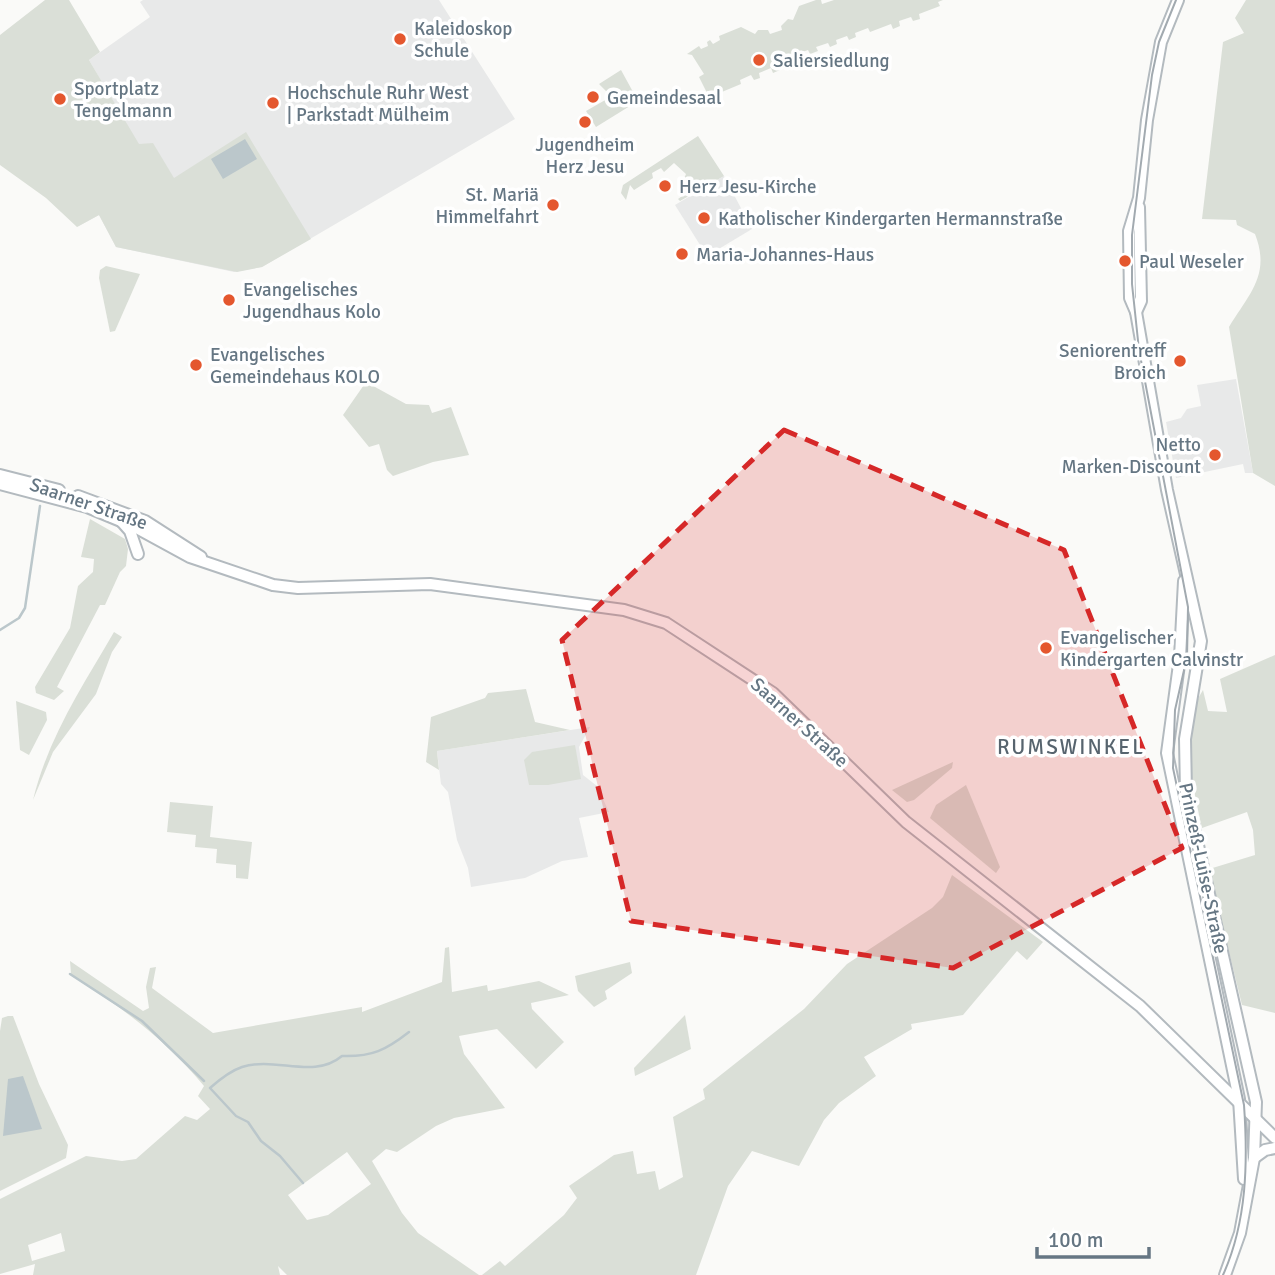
<svg xmlns="http://www.w3.org/2000/svg" width="1275" height="1275" viewBox="0 0 1275 1275" font-family="Signika,sans-serif">
<style>
.built{fill:#e8e9e9}
.green{fill:#dadfd7;fill-rule:evenodd}
.water{fill:#bbc7cb}
.lines{fill:none;stroke-linecap:round;stroke-linejoin:round}
.stream{stroke:#bbc7cb;stroke-width:2.5}
.secondary-casing{stroke:#b3babf;stroke-width:14}
.secondary{stroke:#fff;stroke-width:10}
.tram{stroke:#a2aab0;stroke-width:2}
.marked{fill:#d62828;fill-opacity:0.2;stroke:#d62828;stroke-width:5;stroke-dasharray:14 9;stroke-linejoin:round}
.poi-dot{fill:#e4572e;stroke:#fff;stroke-width:2.5}
.labels{text-anchor:middle;stroke-width:7;stroke-linejoin:round;paint-order:stroke}
.poi-label{font-size:19px;fill:#657683;stroke:#fff;text-anchor:start}
.street-label{font-size:19px;fill:#657683;stroke:#fff}
.neighbourhood-label{font-size:21px;letter-spacing:2px;fill:#57646e;stroke:#fff}
</style>
<rect width="100%" height="100%" fill="#fafaf8"/>
<!-- built -->
<g class="built">
<polygon points="143,0 439,0 515,119 262,267 234,272 116,247 99,215 77,227 138,144 89,60 150,17 140,2"/>
<polygon points="724,176 752,229 707,256 675,205"/>
<polygon points="1236,379 1253,473 1245,473 1243,464 1176,478 1166,422 1181,418 1187,409 1201,406 1197,385"/>
<polygon points="590,727 579,747 583,775 597,786 609,812 579,818 588,857 562,861 525,878 471,887 468,868 457,840 448,792 441,784 437,751"/>
</g>
<!-- green -->
<g class="green">
<polygon points="45,0 69,0 100,52 89,60 139,144 153,143 174,178 246,132 311,239 262,267 237,272 116,247 99,215 77,227 46,198 0,165 0,35"/>
<polygon points="816,0 821,0 822,4 834,0 943,0 938,2 940,6 919,14 920,19 913,21 911,17 899,21 900,26 893,29 891,24 870,32 868,28 855,33 856,37 849,40 847,36 836,40 837,44 830,47 828,43 816,47 818,51 810,54 808,50 797,54 798,58 778,66 780,70 773,73 771,68 759,73 760,78 754,80 751,75 740,80 741,84 717,94 715,90 707,93 699,77 704,74 692,55 687,54 699,46 701,49 708,46 707,42 710,40 713,44 720,40 719,36 741,27 755,34 758,30 768,30 770,34 782,30 781,26 788,19 793,20 799,6"/>
<path d="M1246 0H1275V486L1253 473 1229 327C1249 294 1271 275 1255 234L1237 225 1236 220 1202 219 1223 42 1244 33 1235 18Z"/>
<polygon points="621,70 638,101 596,127 586,111 607,99 608,93 599,84"/>
<polygon points="698,136 724,176 680,201 678,199 691,190 684,179 686,174 674,163 664,172 661,168 652,173 653,178 634,190 630,185 626,200 621,193 623,185"/>
<polygon points="106,266 140,274 115,331 110,332 99,278 100,270"/>
<polygon points="366,382 406,404 429,405 432,413 451,407 469,455 433,462 393,476 387,470 379,444 369,447 343,415"/>
<polygon points="90,519 125,539 128,549 126,566 120,572 105,605 100,605 57,687 64,691 54,700 36,693 35,687 70,628 78,586 93,572 94,559 81,557"/>
<path d="M114 632 122 637 112 652 96 694 53 752 33 800C48 738 82 687 114 632Z"/>
<path d="M1275 655V1013L1242 1005 1210 874 1206 870 1255 855 1253 830 1247 812 1202 828C1193 787 1178 728 1203 690L1208 711 1227 712 1220 679Z"/>
<polygon points="526,689 535,722 570,730 437,751 439,770 426,762 431,717 485,698 488,693"/>
<polygon points="16,701 46,712 47,720 29,755 20,750"/>
<polygon points="575,745 581,779 548,785 529,785 524,760 532,752"/>
<polygon points="953,762 952,768 914,800 907,802 892,790"/>
<polygon points="966,785 1000,867 996,873 930,818 936,805"/>
<polygon points="170,802 213,806 210,837 252,842 248,879 236,878 236,865 216,863 217,849 195,847 196,835 167,832"/>
<polygon points="952,875 1043,942 1027,960 1017,951 963,1015 911,1024 912,1029 864,1057 876,1076 839,1103 824,1120 799,1166 752,1151 728,1186 696,1275 482,1275 500,1261 505,1266 564,1215 577,1198 569,1186 614,1155 633,1151 637,1174 655,1171 659,1190 683,1177 673,1117 705,1099 703,1089 804,1009 847,964 932,908 943,897"/>
<path d="M449 947 452 992 487 985 488 991 539 981 569 995 531 1003 532 1009 564 1042 536 1069 497 1029 459 1036 464 1054 505 1108 454 1118 436 1126 397 1152 386 1149 372 1161 402 1213 418 1233 479 1275H287L278 1266 280 1275H33L35 1264 0 1274V1199L86 1156 122 1161 136 1159 185 1116 197 1120 210 1109 198 1096 204 1086C163 1037 123 1009 71 974L70 961 143 1011 149 1008 146 987 150 968 156 967 152 988 213 1033 362 1007V1012L442 982 445 948ZM347 1152 371 1184 328 1215 307 1220 288 1195ZM61 1233 65 1251 32 1261 28 1245Z"/>
<polygon points="630,962 632,973 605,991 607,999 594,1007 578,991 575,976"/>
<polygon points="685,1015 691,1049 635,1076 634,1068"/>
<polygon points="8,1016 13,1016 39,1084 68,1145 66,1158 0,1191 0,1031 2,1018"/>
</g>
<!-- water -->
<g class="water">
<polygon points="245,139 257,159 223,179 211,159"/>
<polygon points="23,1076 42,1129 3,1136 8,1079"/>
</g>
<g class="lines">
<!-- stream -->
<g class="stream">
<polyline points="0,630 19,618 25,608 40,506"/>
<polyline points="70,974 142,1021 204,1081"/>
<path d="M303 1183 280 1156 261 1141 248 1122 236 1116 210 1088C219 1080 230 1071 242 1067 276 1056 313 1080 342 1056 372 1057 386 1050 409 1032"/>
</g>
<defs>
<g id="secondary">
<polyline points="1178,0 1161,42 1147,120 1139,198 1129,231 1130,298 1136,312 1167,490 1201,641 1185,739 1186,792 1256,1102 1254,1158 1240,1233 1225,1275"/>
<polyline points="1136,312 1141,301 1139,207"/>
<polyline points="0,475 59,490"/>
<polyline points="0,484 87,507 135,527 190,557 273,585 298,588 430,584 624,610 666,623 773,693 906,822 1140,1006 1275,1138"/>
<polyline points="78,496 145,521 201,557"/>
<polyline points="122,522 130,531 138,554"/>
<polyline points="1184,581 1180,657 1167,753 1239,1099 1244,1179"/>
<polyline points="1254,1158 1265,1150 1275,1148"/>
</g>
</defs>
<!-- secondary casing -->
<use href="#secondary" class="secondary-casing"/>
<!-- secondary -->
<use href="#secondary" class="secondary"/>
<!-- tram -->
<path class="tram" d="M1176 0 1159 42 1152 75 1132 235V284L1139 350 1188 607 1187 657 1175 710 1173 768 1244 1105C1248 1162 1247 1222 1223 1275"/>
</g>
<!-- marked area -->
<path class="marked" d="M784 430 1064 550 1182 848 953 968 631 921 562 640Z"/>
<!-- markers -->
<g class="poi-dot">
<circle cx="400" cy="39" r="7"/>
<circle cx="759" cy="60" r="7"/>
<circle cx="593" cy="97" r="7"/>
<circle cx="60" cy="99" r="7"/>
<circle cx="273" cy="103" r="7"/>
<circle cx="585" cy="122" r="7"/>
<circle cx="665" cy="186" r="7"/>
<circle cx="553" cy="205" r="7"/>
<circle cx="704" cy="218" r="7"/>
<circle cx="682" cy="254" r="7"/>
<circle cx="1125" cy="261" r="7"/>
<circle cx="229" cy="300" r="7"/>
<circle cx="1180" cy="361" r="7"/>
<circle cx="196" cy="365" r="7"/>
<circle cx="1215" cy="455" r="7"/>
<circle cx="1046" cy="648" r="7"/>
</g>
<g class="labels">
<!-- poi labels -->
<g class="poi-label">
<text x="414" y="35">Kaleidoskop<tspan x="414" dy="22">Schule</tspan></text>
<text x="773" y="67">Saliersiedlung</text>
<text x="74" y="95">Sportplatz<tspan x="74" dy="22">Tengelmann</tspan></text>
<text x="287" y="99">Hochschule Ruhr West<tspan x="287" dy="22">| Parkstadt Mülheim</tspan></text>
<text x="607" y="104">Gemeindesaal</text>
<text x="585" y="151" text-anchor="middle">Jugendheim<tspan x="585" dy="22">Herz Jesu</tspan></text>
<text x="679" y="193">Herz Jesu-Kirche</text>
<text x="539" y="201" text-anchor="end">St. Mariä<tspan x="539" dy="22">Himmelfahrt</tspan></text>
<text x="718" y="225">Katholischer Kindergarten Hermannstraße</text>
<text x="696" y="261">Maria-Johannes-Haus</text>
<text x="1139" y="268">Paul Weseler</text>
<text x="243" y="296">Evangelisches<tspan x="243" dy="22">Jugendhaus Kolo</tspan></text>
<text x="1166" y="357" text-anchor="end">Seniorentreff<tspan x="1166" dy="22">Broich</tspan></text>
<text x="210" y="361">Evangelisches<tspan x="210" dy="22">Gemeindehaus KOLO</tspan></text>
<text x="1201" y="451" text-anchor="end">Netto<tspan x="1201" dy="22">Marken-Discount</tspan></text>
<text x="1060" y="644">Evangelischer<tspan x="1060" dy="22">Kindergarten Calvinstr</tspan></text>
</g>
<!-- street labels -->
<g class="street-label">
<text transform="translate(89 503) rotate(19)" y="7">Saarner Straße</text>
<text transform="translate(800 722) rotate(42)" y="7">Saarner Straße</text>
<text transform="translate(1204 868) rotate(78)" y="7">Prinzeß-Luise-Straße</text>
</g>
<!-- neighbourhood labels -->
<g class="neighbourhood-label">
<text x="1071" y="754">RUMSWINKEL</text>
</g>
</g>
<!-- scale -->
<path d="M1037 1247v10h112v-10" fill="none" stroke="#657683" stroke-width="3.5"/>
<text x="1048" y="1247" font-size="21" fill="#657683" stroke="#ffffff" stroke-width="5" paint-order="stroke">100 m</text>
</svg>
